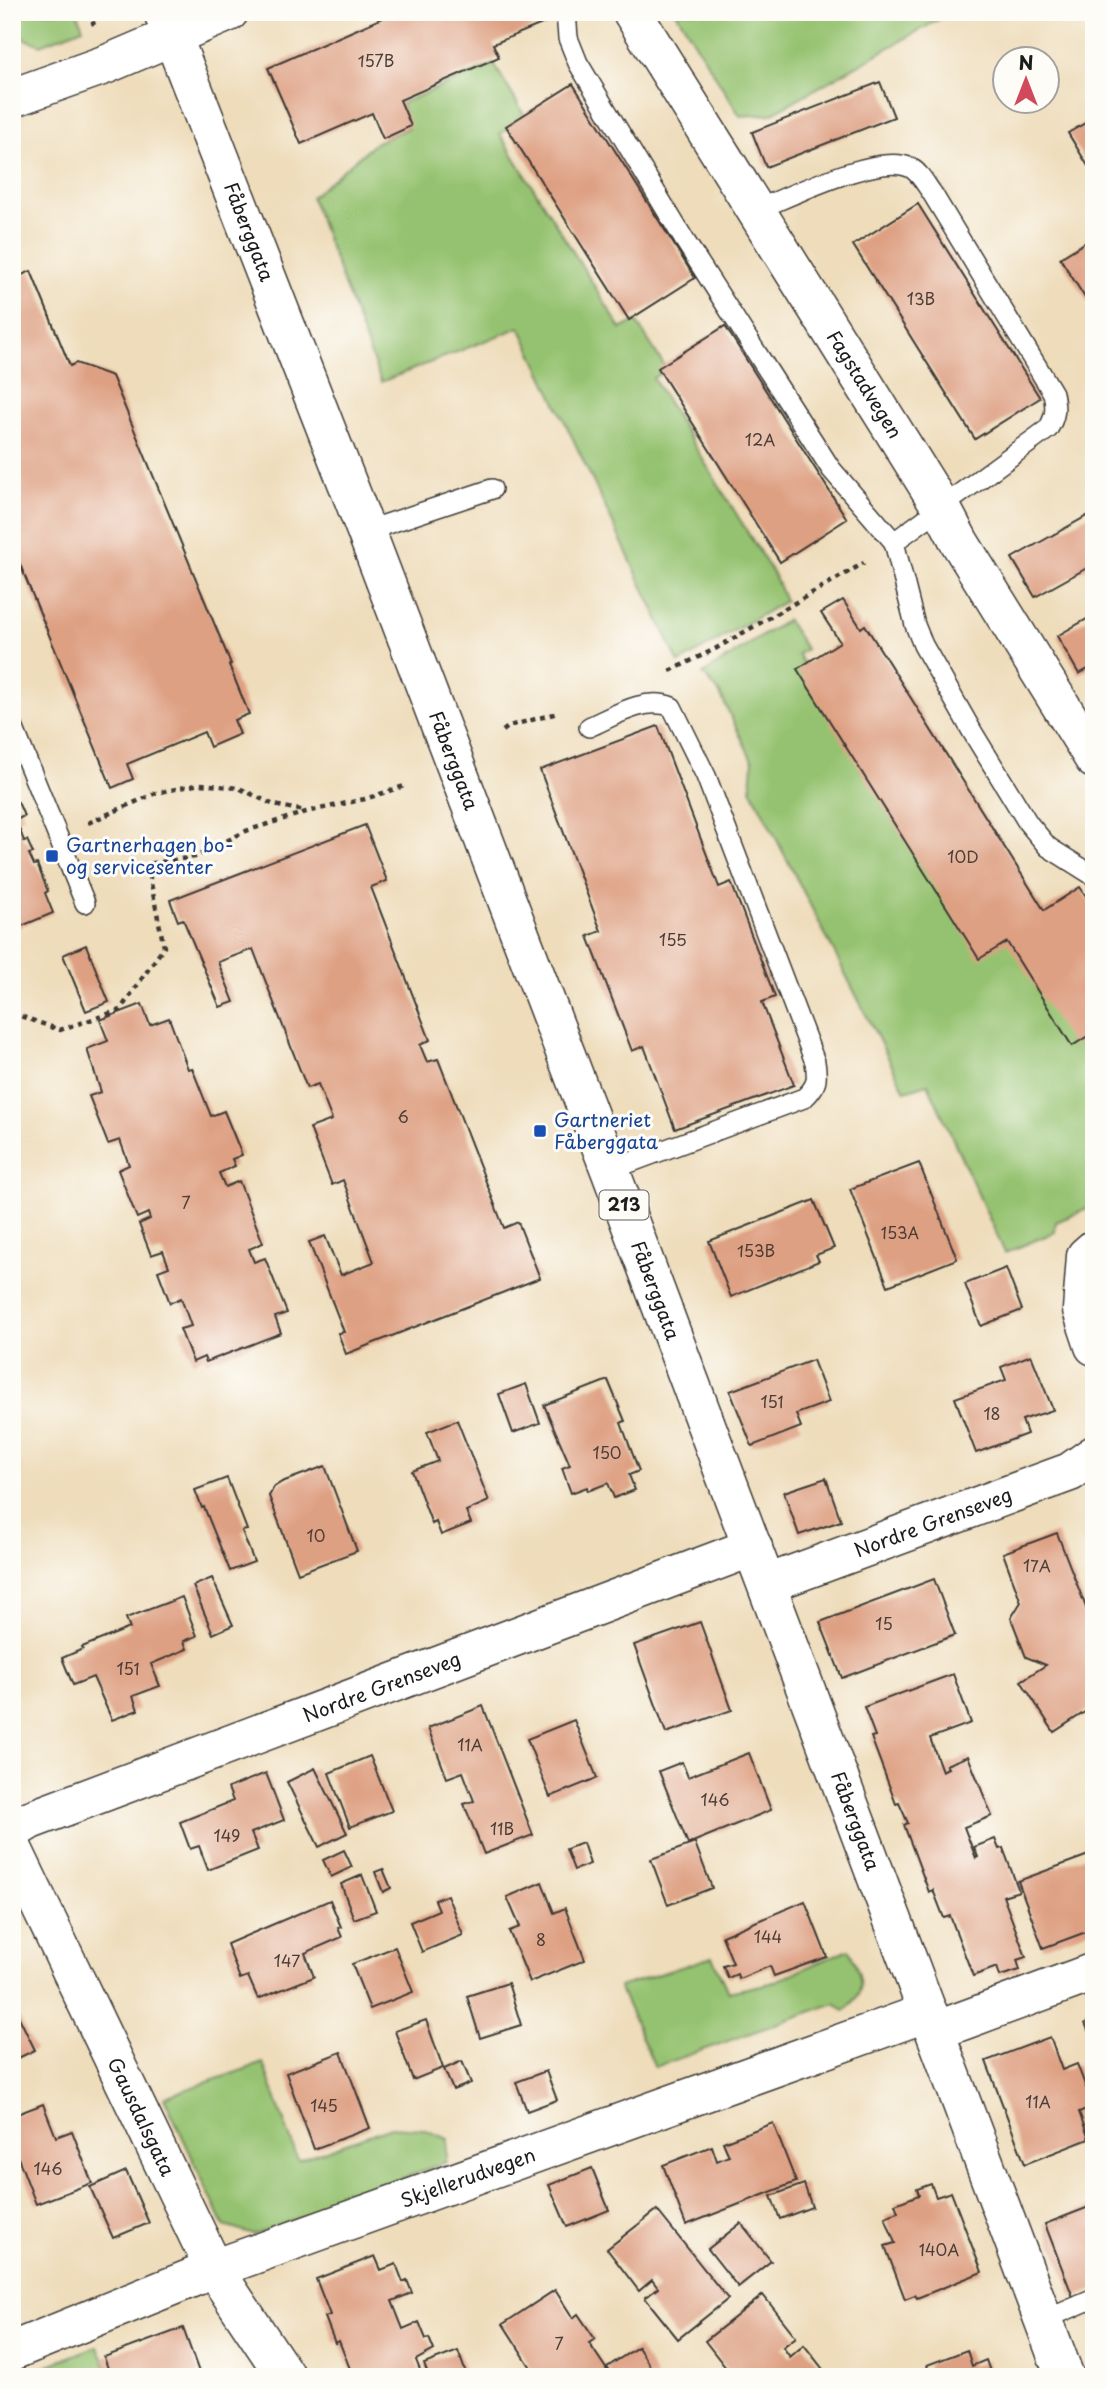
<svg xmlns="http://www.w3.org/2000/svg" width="1106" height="2389" viewBox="0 0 1106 2389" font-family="'Playpen Sans',sans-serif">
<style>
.green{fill:#95c270;stroke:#586f46;stroke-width:2}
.building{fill:#dea083}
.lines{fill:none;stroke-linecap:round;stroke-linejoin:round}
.service-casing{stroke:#3c3934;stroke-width:22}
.minor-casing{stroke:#3c3934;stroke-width:41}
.primary-casing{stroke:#3c3934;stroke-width:41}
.path{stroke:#3c3934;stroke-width:4.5;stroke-dasharray:5 5;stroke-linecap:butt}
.service{stroke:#fff;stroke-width:19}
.minor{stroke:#fff;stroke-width:38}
.primary{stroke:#fff;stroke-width:38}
.transit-dot{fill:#1a4fb4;stroke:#fdfcf7;stroke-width:2.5}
.labels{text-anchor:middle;stroke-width:6;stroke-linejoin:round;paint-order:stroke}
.number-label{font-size:16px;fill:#4c3d36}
.shield{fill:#fdfcf7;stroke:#605f5e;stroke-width:2}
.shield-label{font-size:18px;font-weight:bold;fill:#1c1c1c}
.street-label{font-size:19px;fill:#1c1c1c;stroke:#fdfcf7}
.transit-label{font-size:19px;fill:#164399;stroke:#fdfcf7;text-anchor:start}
</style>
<rect width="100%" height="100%" fill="#fdfcf7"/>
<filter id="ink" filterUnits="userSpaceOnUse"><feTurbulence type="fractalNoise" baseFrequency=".0143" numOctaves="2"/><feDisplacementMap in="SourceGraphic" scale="14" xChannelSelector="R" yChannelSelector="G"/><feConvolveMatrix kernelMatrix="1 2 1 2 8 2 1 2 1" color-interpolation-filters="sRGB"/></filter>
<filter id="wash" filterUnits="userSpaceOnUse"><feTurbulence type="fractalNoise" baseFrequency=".00686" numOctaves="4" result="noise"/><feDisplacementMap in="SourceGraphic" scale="28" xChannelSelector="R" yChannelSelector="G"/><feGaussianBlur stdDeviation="1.57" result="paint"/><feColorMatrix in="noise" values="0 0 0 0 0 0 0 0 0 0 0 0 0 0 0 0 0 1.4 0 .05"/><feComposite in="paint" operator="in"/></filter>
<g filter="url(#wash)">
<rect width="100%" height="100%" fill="#eedcba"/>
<!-- green -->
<g class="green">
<polygon points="12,12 77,12 83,28 41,45 15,35"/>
<polygon points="676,12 945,12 945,16 771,114 740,116"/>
<polygon points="494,64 526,118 500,134 621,329 636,321 667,370 653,378 775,577 785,601 679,663 520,327 381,382 311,197 375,143 408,128 402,103"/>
<polygon points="787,620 806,649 798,654 978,951 1009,933 1094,1024 1094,1206 1056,1222 1055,1232 1005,1253 928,1084 905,1091 751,789 753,762 719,692 703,674"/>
<path d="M849 1949C860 1976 870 1990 844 2011L835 2003 655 2067 619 1987 712 1957 728 1992 771 1983Z"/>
<polygon points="263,2063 298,2160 391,2127 423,2129 448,2139 446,2162 254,2235 224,2226 164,2097"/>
<polygon points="97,2346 112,2377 19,2377"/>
</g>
<g id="blocks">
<!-- building -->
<g class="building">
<polygon points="396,12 542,12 547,22 493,44 499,57 400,100 411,126 383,139 372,113 301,144 268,68"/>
<polygon points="880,82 894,117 766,167 752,132"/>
<polygon points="573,84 695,278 629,320 506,126"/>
<polygon points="1094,118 1094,163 1088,166 1068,133"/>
<polygon points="918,204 1040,398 975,439 853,245"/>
<polygon points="1094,237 1094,312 1060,258"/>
<polygon points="31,271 70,366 76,363 112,376 231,664 229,665 249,714 234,720 240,734 210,747 204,732 127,764 133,779 112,788 12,545 12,279"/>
<polygon points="725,326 847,519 780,562 658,368"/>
<polygon points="1094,512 1094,564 1035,597 1012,558"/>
<polygon points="843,600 861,628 865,625 1044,910 1080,887 1094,908 1094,1032 1072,1046 1007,942 979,959 797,669 840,642 821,613"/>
<polygon points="1094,615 1094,666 1079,674 1057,636"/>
<polygon points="658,726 719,887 731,882 775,997 762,1002 794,1085 675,1129 644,1046 632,1051 588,936 601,931 540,770"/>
<polygon points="18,802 24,816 16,820 24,841 27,840 33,853 29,854 34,865 37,864 48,891 45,893 53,913 12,930 12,805"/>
<polygon points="365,825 387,881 371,887 430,1040 420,1045 427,1062 438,1059 504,1228 518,1222 540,1278 346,1354 338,1333 344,1332 309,1242 325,1236 341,1275 374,1262 343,1180 332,1185 310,1128 332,1120 318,1084 307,1088 253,949 218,962 234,1002 220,1007 183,919 178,921 170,900"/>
<polygon points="86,945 109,1002 86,1011 63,955"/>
<polygon points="142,1004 150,1025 169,1018 188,1069 192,1068 211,1116 224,1111 242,1155 232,1159 235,1166 219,1173 225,1187 239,1181 263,1243 249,1249 254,1262 265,1258 287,1313 275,1317 281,1333 206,1362 204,1357 193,1362 180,1329 191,1326 181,1298 170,1303 158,1271 169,1267 163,1251 151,1255 139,1224 150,1219 148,1213 137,1218 118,1170 129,1165 120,1140 108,1144 89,1096 101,1092 87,1049 108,1041 100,1020"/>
<polygon points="919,1163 957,1259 888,1286 850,1189"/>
<polygon points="814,1200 834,1248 816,1255 819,1261 731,1297 709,1241"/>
<polygon points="1006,1268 1022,1310 981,1326 965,1284"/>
<polygon points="1031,1355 1053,1410 1022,1420 1027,1434 976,1453 955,1398 1006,1380 1001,1367"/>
<polygon points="813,1360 829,1402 796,1414 801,1427 752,1446 730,1391"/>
<polygon points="608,1380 625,1421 621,1423 639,1471 629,1475 635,1490 614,1498 608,1483 588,1491 587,1487 571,1493 562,1468 570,1465 544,1405"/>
<polygon points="526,1384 540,1423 513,1433 499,1394"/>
<polygon points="457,1420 489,1501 466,1511 471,1523 441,1535 436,1522 432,1524 412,1471 438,1461 427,1432"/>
<polygon points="325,1466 357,1551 298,1573 269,1496 274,1487 282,1482"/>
<polygon points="227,1478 247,1530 242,1531 254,1562 230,1571 204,1507 202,1508 195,1490"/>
<polygon points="826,1478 841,1521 799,1535 784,1492"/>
<polygon points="1057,1533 1094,1628 1094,1706 1054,1732 1021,1681 1046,1665 1026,1657 1011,1618 1021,1602 1003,1553"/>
<polygon points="212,1578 233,1625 213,1634 193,1586"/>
<polygon points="934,1579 955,1635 842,1678 820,1622"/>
<polygon points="182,1597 197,1636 184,1641 187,1649 151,1664 160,1686 133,1696 138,1710 112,1720 93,1677 73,1685 62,1658 83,1649 82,1647 130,1628 126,1618"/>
<polygon points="700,1622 732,1710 666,1733 634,1645"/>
<polygon points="953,1674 971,1723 930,1738 942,1771 948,1768 946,1765 968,1756 992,1816 964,1827 976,1858 978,1857 974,1847 995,1839 999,1849 1003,1848 1019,1891 1003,1896 1026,1957 1017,1960 1020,1970 1000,1976 997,1967 973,1976 950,1916 944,1918 933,1890 929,1892 904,1825 908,1823 899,1803 896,1804 871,1737 875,1736 864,1707"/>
<polygon points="483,1706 533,1835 484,1854 464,1804 474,1801 463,1772 447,1778 428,1728"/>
<polygon points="574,1720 597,1778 550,1797 527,1739"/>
<polygon points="749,1753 771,1810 688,1844 659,1771 682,1762 688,1777"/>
<polygon points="370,1756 392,1811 350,1827 329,1773"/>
<polygon points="315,1768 347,1833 319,1847 287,1782"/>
<polygon points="266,1773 284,1820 251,1833 258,1850 208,1870 199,1846 190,1849 180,1822 233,1801 228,1788"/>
<polygon points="583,1843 590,1864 574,1870 566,1849"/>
<polygon points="695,1843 712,1888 668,1905 651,1859"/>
<polygon points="344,1850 352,1867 331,1877 323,1860"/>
<polygon points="1094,1853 1094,1929 1043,1948 1018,1881"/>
<polygon points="383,1869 391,1888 383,1892 375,1872"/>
<polygon points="362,1875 376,1911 354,1919 341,1884"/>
<polygon points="542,1882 554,1913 565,1908 585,1960 530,1982 509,1931 520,1927 507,1897"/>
<polygon points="447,1895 463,1935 422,1952 410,1922 439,1910 435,1900"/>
<polygon points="330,1900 341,1927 338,1928 342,1937 305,1953 314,1977 258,1999 248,1976 240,1979 227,1944"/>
<polygon points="805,1901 827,1957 774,1976 770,1966 739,1979 737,1974 728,1978 723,1966 733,1963 722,1936"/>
<polygon points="395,1947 413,1992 370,2009 352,1964"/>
<polygon points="508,1983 521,2025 480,2038 467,1996"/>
<polygon points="12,2003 35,2050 12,2061"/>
<polygon points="426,2020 443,2068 413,2080 395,2031"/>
<polygon points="1094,2020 1094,2044 1085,2023"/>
<polygon points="1050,2037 1062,2070 1077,2064 1093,2106 1079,2112 1089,2139 1025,2164 986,2061"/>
<polygon points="341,2052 370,2128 314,2149 286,2073"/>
<polygon points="462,2061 471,2083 453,2090 444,2069"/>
<polygon points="546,2071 557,2100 527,2111 516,2082"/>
<polygon points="43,2104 56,2137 72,2131 92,2183 36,2204 17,2155 12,2156 12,2116"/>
<polygon points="773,2123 796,2182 686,2225 663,2165 712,2146 717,2161 729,2156 723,2142"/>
<polygon points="592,2168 609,2210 567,2227 549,2185"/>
<polygon points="126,2171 149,2223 113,2238 90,2187"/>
<polygon points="804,2184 812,2207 780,2219 771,2196"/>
<polygon points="931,2184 936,2197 951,2192 982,2272 917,2298 915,2295 905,2299 885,2246 895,2243 885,2217 898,2212 895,2204 919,2195 917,2189"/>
<polygon points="1094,2205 1094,2289 1073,2297 1045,2224"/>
<polygon points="657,2210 728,2299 678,2339 645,2298 658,2288 652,2280 639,2291 607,2249"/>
<polygon points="741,2223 771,2261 738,2287 708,2249"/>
<polygon points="375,2256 381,2270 396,2264 403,2282 407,2280 412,2293 392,2301 403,2329 419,2322 426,2339 429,2338 434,2350 416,2360 422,2375 418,2377 346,2377 352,2374 339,2341 335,2343 325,2317 330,2315 316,2279"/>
<polygon points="555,2290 573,2318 578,2314 595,2339 589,2343 607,2370 597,2377 537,2377 503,2324"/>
<polygon points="763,2295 796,2337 783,2347 790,2357 804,2345 829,2377 733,2377 705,2341"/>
<polygon points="183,2328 200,2375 111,2377 104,2357"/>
<polygon points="638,2347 657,2377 613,2377 607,2367"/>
<polygon points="967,2350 972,2366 986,2360 992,2377 931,2377 927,2365"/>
<polygon points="458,2351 466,2373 457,2377 429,2377 424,2364"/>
</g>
</g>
</g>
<g filter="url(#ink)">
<use href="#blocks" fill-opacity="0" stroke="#3c3934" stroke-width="2"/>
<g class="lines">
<defs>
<g id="service">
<polyline points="566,12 568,38 578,63 685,241 831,469 894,542"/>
<path d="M756 210C789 197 880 151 911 168 920 173 926 185 932 193L1053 393C1056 408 1056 416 1048 429L894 542 915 625 923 645 973 733 1028 823 1048 847 1094 876"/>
<polyline points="366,531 492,489"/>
<polyline points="12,724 85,903"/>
<path d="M589 727C614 716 645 696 672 707L706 776 815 1062C818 1080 817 1086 804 1098L610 1170"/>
<polyline points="1043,2320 1094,2298"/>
</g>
<g id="minor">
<path id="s1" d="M632 12 941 507 960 543 1094 759"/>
<polyline points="12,98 107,64 229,12"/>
<polyline points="1094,1249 1086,1256 1082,1310 1094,1346"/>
<path id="s2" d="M767 1584 1059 1476 1070 1472 1094 1455"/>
<path id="s3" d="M12 1831 30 1820 753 1547"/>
<path id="s4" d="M12 1847 214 2269 286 2377"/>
<polyline points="935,2031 1094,1972"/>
<path id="s5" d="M12 2351 214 2269 928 2012"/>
</g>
<g id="primary">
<path id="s6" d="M163 12 366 531 610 1170 1065 2377"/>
</g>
</defs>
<!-- service casing -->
<use href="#service" class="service-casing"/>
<!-- minor casing -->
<use href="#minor" class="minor-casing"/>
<!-- primary casing -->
<use href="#primary" class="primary-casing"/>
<!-- path -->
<g class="path">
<polyline points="89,12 94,25"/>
<polyline points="670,671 715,649 864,563"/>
<polyline points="503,731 509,726 558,713"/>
<polyline points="88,823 156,793 200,784 239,788 274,805 305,811"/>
<polyline points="12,1013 60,1030 120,1010 164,947 147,864 195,857 246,831 306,812 365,799 404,786"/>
</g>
<!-- service -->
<use href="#service" class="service"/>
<!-- minor -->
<use href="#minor" class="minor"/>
<!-- primary -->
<use href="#primary" class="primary"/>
</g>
</g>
<!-- markers -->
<g class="transit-dot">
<rect x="45" y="849" width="14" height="14" rx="3.5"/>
<rect x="533" y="1124" width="14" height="14" rx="3.5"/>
</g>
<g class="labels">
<!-- number labels -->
<g class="number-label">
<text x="376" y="67">157B</text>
<text x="921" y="305">13B</text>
<text x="760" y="446">12A</text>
<text x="963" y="863">10D</text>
<text x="673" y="946">155</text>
<text x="403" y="1123">6</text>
<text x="186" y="1209">7</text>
<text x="900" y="1239">153A</text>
<text x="756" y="1257">153B</text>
<text x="772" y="1408">151</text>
<text x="992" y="1420">18</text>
<text x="607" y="1459">150</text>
<text x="316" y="1542">10</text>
<text x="1037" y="1572">17A</text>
<text x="884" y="1630">15</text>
<text x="128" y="1675">151</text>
<text x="470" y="1751">11A</text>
<text x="715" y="1806">146</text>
<text x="502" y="1835">11B</text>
<text x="227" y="1842">149</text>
<text x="768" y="1943">144</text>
<text x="541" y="1946">8</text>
<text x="287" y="1967">147</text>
<text x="1038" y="2108">11A</text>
<text x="324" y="2112">145</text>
<text x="48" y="2175">146</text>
<text x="939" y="2256">140A</text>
<text x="559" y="2350">7</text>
</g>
<!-- shield labels -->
<rect class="shield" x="599.5" y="1190.5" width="49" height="29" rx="5"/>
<g class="shield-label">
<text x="624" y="1211">213</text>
</g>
<!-- street labels -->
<g class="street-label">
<text dy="7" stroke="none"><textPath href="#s6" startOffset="236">Fåberggata</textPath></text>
<text dy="7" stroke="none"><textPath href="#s1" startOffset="439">Fagstadvegen</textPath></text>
<text dy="7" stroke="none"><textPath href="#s6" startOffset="803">Fåberggata</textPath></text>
<text dy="7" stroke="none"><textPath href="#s6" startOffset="1370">Fåberggata</textPath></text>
<text dy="7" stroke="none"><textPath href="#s2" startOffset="177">Nordre Grenseveg</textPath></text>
<text dy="7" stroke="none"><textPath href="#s3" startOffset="397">Nordre Grenseveg</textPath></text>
<text dy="7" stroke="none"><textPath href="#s6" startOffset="1937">Fåberggata</textPath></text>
<text dy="7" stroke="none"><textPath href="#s4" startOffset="299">Gausdalsgata</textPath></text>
<text dy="7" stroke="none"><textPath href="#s5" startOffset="488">Skjellerudvegen</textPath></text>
</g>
<!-- transit labels -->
<g class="transit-label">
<text x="66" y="852">Gartnerhagen bo-<tspan x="66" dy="22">og servicesenter</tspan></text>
<text x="554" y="1127">Gartneriet<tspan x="554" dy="22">Fåberggata</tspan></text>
</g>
</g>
<!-- margin -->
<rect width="1106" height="2389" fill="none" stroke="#fdfcf7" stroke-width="42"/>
<!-- north arrow -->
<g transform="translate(1026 80)"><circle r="33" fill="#fdfcf7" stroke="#a3a29f" stroke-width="2"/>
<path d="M0-5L12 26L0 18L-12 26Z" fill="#d1495b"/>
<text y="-10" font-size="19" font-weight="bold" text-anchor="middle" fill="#1c1c1c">N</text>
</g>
</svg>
